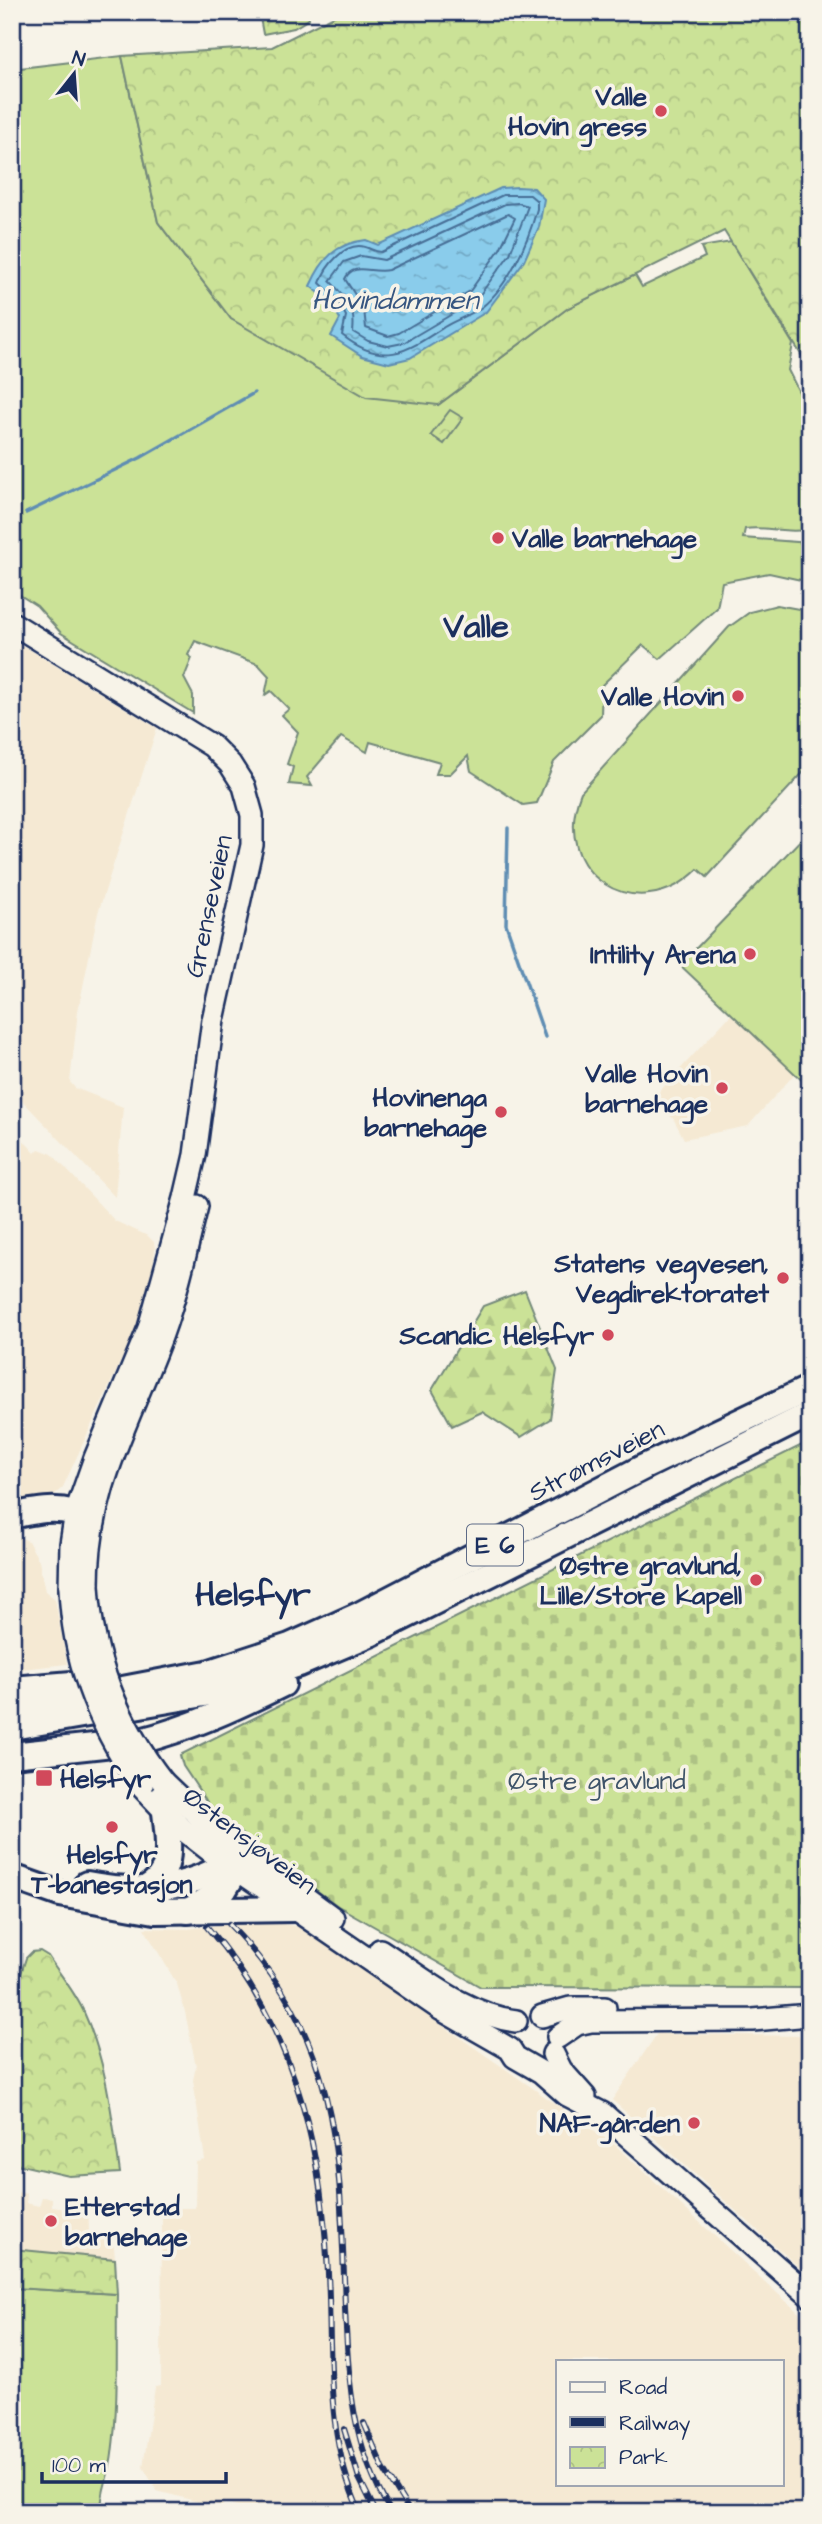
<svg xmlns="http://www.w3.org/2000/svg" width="822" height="2524" viewBox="0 0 822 2524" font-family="'Architects Daughter',sans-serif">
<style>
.built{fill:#f5e9d3;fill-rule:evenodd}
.green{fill:#cbe297;stroke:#73887a;stroke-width:2}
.forest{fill:url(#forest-firs);stroke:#73887a;stroke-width:2}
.cemetery{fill:url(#cemetery-stones);stroke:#73887a;stroke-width:2}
.park{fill:url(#park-crowns);stroke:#73887a;stroke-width:2}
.water{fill:url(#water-ripples);stroke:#5e8db3;stroke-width:2}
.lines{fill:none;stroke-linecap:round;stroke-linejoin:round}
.shore{stroke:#476e96;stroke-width:2}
.stream{stroke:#5e8db3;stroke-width:3.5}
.major-casing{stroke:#1b2f5e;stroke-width:26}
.highway-casing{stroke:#1b2f5e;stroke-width:30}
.major{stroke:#f7f3e8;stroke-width:21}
.highway{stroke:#f7f3e8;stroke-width:24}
.rail-casing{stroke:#1b2f5e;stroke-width:6}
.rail{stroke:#f7f3e8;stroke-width:3.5;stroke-dasharray:10;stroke-linecap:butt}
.major-bridge-casing{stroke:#1b2f5e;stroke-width:26;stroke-linecap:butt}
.major-bridge{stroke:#f7f3e8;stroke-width:21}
.poi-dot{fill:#d1495b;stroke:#f7f3e8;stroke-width:2.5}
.labels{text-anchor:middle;stroke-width:7;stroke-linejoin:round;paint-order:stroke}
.shield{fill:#f7f3e8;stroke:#5d6a87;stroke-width:2}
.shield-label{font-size:24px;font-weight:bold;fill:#1b2f5e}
.poi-label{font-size:26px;font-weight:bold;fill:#1b2f5e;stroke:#f7f3e8;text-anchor:end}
.street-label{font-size:26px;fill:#1b2f5e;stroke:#f7f3e8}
.park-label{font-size:26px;fill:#3e5369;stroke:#f7f3e8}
.water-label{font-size:28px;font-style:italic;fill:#375681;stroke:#f7f3e8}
.district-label{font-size:33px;font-weight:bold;fill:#1b2f5e;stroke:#f7f3e8}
</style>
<defs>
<pattern id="forest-firs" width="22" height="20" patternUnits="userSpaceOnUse" patternTransform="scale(1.75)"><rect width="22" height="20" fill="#cbe297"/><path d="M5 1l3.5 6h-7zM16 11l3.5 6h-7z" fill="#aec285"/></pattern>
<pattern id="cemetery-stones" width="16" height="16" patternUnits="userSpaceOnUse" patternTransform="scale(1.75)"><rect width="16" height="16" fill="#cbe297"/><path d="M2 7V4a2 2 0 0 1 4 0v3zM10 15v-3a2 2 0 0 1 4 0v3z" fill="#aec285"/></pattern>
<pattern id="park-crowns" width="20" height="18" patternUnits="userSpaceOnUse" patternTransform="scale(1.75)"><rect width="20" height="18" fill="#cbe297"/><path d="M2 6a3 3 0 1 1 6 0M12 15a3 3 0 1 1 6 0" fill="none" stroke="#aec285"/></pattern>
<pattern id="water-ripples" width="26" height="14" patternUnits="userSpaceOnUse" patternTransform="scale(1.75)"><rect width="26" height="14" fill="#8acceb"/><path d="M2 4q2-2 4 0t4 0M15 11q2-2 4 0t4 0" fill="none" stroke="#70a6c2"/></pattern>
</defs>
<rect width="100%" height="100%" fill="#f7f3e8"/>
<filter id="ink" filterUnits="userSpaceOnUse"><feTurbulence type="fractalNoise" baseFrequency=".0143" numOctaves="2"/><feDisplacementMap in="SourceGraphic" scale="14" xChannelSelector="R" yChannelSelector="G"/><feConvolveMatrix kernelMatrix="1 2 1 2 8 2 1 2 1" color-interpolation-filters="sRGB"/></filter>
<g filter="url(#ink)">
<!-- built -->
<g class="built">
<polygon points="12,639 157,728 98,913 78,1011 70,1082 75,1088 123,1107 115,1197 12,1090"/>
<polygon points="738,1007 799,1069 748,1126 684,1139 673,1118 660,1108 652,1115 644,1108"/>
<polygon points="12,1111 22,1123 17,1133 35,1153 39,1149 52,1154 115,1221 148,1236 154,1242 155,1249 152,1278 136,1328 63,1487 51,1498 12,1502"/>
<polygon points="12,1534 28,1541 39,1561 45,1591 55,1599 67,1664 12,1670"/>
<path d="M261 1920 300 1927 615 2145 810 2323V2512H255L224 2502 222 2508 157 2491 143 2467 155 2387 161 2386 162 2208H195L196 2162 205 2160 193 2080 196 2066 185 2012 177 1984 144 1928 188 1929ZM558 2361H782V2484H558Z"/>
<polygon points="657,2034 810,2036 810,2277 612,2100"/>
<polygon points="17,2192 27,2194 26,2203 39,2206 42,2197 52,2198 52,2207 66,2209 67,2200 88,2200 89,2233 113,2234 115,2259 12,2249 12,2199"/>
</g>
<!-- green -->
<g class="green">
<path d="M122 56 158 222 231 319 438 405 568 308 635 275 642 287 705 257 701 247 731 242 793 344 788 370 810 414V521L804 530C784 533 766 526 745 529L743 538 810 543V582L769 573 722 582 717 608 660 659 643 645 602 685 601 715 554 762 537 803 523 805 471 771 468 756 450 774H436L440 762 370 742 367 752 341 737 307 777 312 786 289 784 293 767 287 764 298 732 282 715 289 709 271 691 265 695 269 676 258 664 195 641 188 655 192 658 184 678 193 695V713L61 633 37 606 12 590V69Z"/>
<path d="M777 605 810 611V765L707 877 698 869C637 930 548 873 581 792L729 627 750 612Z"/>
<polygon points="810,830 810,1088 680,965"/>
<path d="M14 2288 117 2294C116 2347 119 2401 112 2454 110 2474 100 2493 101 2512H12Z"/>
</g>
<!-- forest -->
<polygon class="forest" points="525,1290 557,1370 550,1419 521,1437 482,1412 452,1426 432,1390 483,1306"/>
<!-- cemetery -->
<polygon class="cemetery" points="810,1441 810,1988 481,1987 338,1906 249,1841 209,1805 183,1766 180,1755"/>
<!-- park -->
<g class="park">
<polygon points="259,12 308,12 309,19 294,28 263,34"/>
<polygon points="342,12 810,12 810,369 724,231 568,308 438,405 366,397 231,319 158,222 122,56 272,47"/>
<polygon points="450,410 463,418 444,444 431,435"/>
<path d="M40 1951 48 1956C59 1973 74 1991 83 2010 107 2062 112 2117 120 2173L69 2176 12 2163V2001L26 1958 32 1952Z"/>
<polygon points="12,2249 115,2259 117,2294 14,2288 12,2297"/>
</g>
<!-- water -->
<path class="water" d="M518 187 534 188 544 199 539 227 524 261 486 312 410 358 389 363 362 356 331 336 340 319 330 301 310 286C322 259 336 243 366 240L378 245 501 188Z"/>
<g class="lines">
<!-- shore -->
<g class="shore">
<path d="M503 195H530L537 201V209C528 242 509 285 482 307 471 315 455 320 444 327 406 352 383 368 342 335L346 316 335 297 320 283C325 267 345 241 365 247 372 249 374 252 381 252Z"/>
<path d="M518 203 528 206 510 254 476 300 403 343 388 346 368 341 353 332C356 307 347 299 330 281L344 262 361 256 384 260 505 204Z"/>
<path d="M508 214 515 218 500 249 470 291 399 333 388 336 366 328 364 309 345 279C353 261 372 274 388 270Z"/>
</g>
<!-- stream -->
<g class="stream">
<polyline points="26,513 140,458 254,393"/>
<polyline points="508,828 506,924 545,1037"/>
</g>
<defs>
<g id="major">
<polyline points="12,623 212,746 230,764 244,786 252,815 252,845 213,1020 195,1155 185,1198 149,1328 95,1458 76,1512 71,1544 70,1588"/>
<path d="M88 1585C88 1493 124 1432 156 1350 175 1303 185 1254 197 1206"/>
<polyline points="163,1782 211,1828 333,1918"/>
<polyline points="142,1787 181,1828 213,1853 442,2010 510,2049 515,2057 541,2072 567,2095 602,2113 810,2296"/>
<path d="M380 1950C423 1978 464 2014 516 2021"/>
<polyline points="542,2016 570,2008 605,2008"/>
<polyline points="558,2037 577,2024 591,2021 753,2020 810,2015"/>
<polyline points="553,2054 561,2070 585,2097"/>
</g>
<g id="highway">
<path d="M12 1516C42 1509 64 1505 92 1520"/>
<polyline points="12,1689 84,1683"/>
<polyline points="12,1710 207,1673 290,1646 359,1615 644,1467 810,1388"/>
<polyline points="12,1727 216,1692 299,1664 370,1634 810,1414"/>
<path d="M12 1755 140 1741C191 1728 236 1707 283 1684"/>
<polyline points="12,1877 60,1894 155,1911 295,1909"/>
<path d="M87 1884C150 1896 192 1888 246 1854"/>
<path d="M145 1889C176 1873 168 1841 165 1812"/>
<polyline points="188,1911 224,1890 245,1855"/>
</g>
</defs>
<!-- major casing -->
<use href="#major" class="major-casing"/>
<!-- highway casing -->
<use href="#highway" class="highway-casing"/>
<!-- major -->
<use href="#major" class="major"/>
<!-- highway -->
<use href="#highway" class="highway"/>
<defs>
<g id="rail">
<path d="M229 1924C342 2040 340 2158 345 2308 348 2381 352 2448 391 2512"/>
<path d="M207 1927C300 2034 325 2160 329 2298 331 2370 328 2445 360 2512"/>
<polyline points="364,2423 383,2468 410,2512"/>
<polyline points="344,2429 359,2478 376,2512"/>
</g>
</defs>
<!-- rail casing -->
<use href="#rail" class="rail-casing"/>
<!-- rail -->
<use href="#rail" class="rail"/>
<defs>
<g id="major-bridge">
<path d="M88 1585C92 1658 118 1724 163 1782"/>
<path d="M70 1588C73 1663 99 1727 142 1787"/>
</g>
</defs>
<!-- major-bridge casing -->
<use href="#major-bridge" class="major-bridge-casing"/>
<!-- major-bridge -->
<use href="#major-bridge" class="major-bridge"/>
</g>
</g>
<!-- markers -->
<g class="poi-dot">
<circle cx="661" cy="111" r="7"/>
<circle cx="498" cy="538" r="7"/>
<circle cx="738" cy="696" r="7"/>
<circle cx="750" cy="954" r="7"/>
<circle cx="722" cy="1088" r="7"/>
<circle cx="501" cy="1112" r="7"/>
<circle cx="783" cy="1278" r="7"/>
<circle cx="608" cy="1335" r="7"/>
<circle cx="756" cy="1580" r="7"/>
<rect x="35" y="1769" width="18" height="18" rx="3.5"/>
<circle cx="112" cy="1827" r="7"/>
<circle cx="694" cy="2123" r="7"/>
<circle cx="51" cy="2221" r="7"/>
</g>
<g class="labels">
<!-- shield labels -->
<rect class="shield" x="467" y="1524.5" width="56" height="41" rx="5"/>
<g class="shield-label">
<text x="495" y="1553">E 6</text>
</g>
<!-- poi labels -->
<g class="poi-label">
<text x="647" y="105">Valle<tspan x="647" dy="30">Hovin gress</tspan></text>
<text x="512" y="547" text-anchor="start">Valle barnehage</text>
<text x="724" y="705">Valle Hovin</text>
<text x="736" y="963">Intility Arena</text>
<text x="708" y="1082">Valle Hovin<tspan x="708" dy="30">barnehage</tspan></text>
<text x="487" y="1106">Hovinenga<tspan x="487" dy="30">barnehage</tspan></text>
<text x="769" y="1272">Statens vegvesen,<tspan x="769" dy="30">Vegdirektoratet</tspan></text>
<text x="594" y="1344">Scandic Helsfyr</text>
<text x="742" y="1574">Østre gravlund,<tspan x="742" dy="30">Lille/Store kapell</tspan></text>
<text x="60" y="1787" text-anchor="start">Helsfyr</text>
<text x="112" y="1863" text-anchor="middle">Helsfyr<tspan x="112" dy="30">T-banestasjon</tspan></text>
<text x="680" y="2132">NAF-gården</text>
<text x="65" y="2215" text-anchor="start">Etterstad<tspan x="65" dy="30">barnehage</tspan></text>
</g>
<!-- street labels -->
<g class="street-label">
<text transform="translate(208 906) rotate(-78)" y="9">Grenseveien</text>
<text transform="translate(596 1460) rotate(-27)" y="9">Strømsveien</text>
<text transform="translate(250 1840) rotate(37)" y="9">Østensjøveien</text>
</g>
<!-- park labels -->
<g class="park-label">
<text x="597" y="1789">Østre gravlund</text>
</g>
<!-- water labels -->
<g class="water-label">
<text x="395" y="309">Hovindammen</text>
</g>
<!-- district labels -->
<g class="district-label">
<text x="476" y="637">Valle</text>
<text x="253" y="1605">Helsfyr</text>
</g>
</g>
<!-- margin -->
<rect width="822" height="2524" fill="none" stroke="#f7f3e8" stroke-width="42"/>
<rect x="21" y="21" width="780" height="2482" fill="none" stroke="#1b2f5e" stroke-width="2.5" filter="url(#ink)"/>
<!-- legend -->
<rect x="556" y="2360" width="228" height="126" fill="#f7f3e8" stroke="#9fa5b1" stroke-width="2"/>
<rect x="570" y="2382" width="35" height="10" fill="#f7f3e8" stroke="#9fa5b1" stroke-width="2"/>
<text x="619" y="2394" font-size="21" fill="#1b2f5e">Road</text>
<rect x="570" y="2417" width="35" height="10" fill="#1b2f5e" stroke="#9fa5b1" stroke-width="2"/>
<text x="619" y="2430" font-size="21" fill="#1b2f5e">Railway</text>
<rect x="570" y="2447" width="35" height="21" fill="url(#park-crowns)" stroke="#9fa5b1" stroke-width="2"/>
<text x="619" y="2464" font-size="21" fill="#1b2f5e">Park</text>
<!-- north arrow -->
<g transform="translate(74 74) rotate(17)" stroke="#f7f3e8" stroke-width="5" paint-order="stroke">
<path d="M0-5L12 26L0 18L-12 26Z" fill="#1b2f5e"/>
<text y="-10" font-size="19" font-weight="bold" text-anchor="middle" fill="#1b2f5e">N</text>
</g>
<!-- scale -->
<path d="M42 2472v10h184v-10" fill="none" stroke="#1b2f5e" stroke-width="3.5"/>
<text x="52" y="2472" font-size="21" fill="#1b2f5e" stroke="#f7f3e8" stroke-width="5" paint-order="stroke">100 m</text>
</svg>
